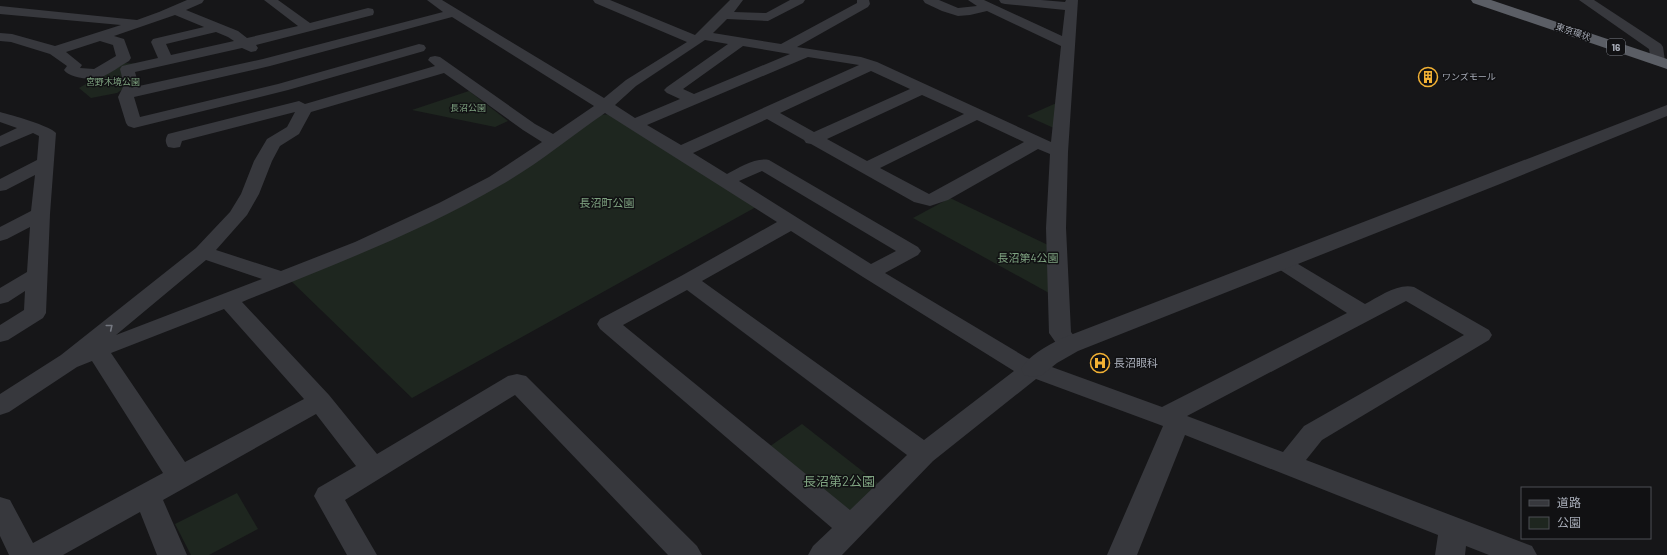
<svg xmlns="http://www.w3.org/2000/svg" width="1667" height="555" viewBox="0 0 1667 555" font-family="Barlow,'Noto Sans JP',sans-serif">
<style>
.green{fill:#1e261f}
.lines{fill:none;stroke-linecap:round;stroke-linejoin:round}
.minor{fill:#37383d;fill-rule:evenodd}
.tertiary{fill:#37383d;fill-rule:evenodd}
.trunk{fill:#5b5e65;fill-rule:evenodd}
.oneway{stroke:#757881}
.labels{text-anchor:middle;stroke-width:3;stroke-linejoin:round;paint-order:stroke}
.far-street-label{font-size:9px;fill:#a8adb8;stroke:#111113}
.far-poi-label{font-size:9px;fill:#a8adb8;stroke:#111113;text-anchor:start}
.far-park-label{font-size:9px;fill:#7fa381;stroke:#111113}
.shield{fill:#111113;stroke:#7b7e86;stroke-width:1}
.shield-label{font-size:10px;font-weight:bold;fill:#a8adb8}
.park-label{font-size:11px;fill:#7fa381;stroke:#111113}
.poi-label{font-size:11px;fill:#a8adb8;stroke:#111113;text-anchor:start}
.near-park-label{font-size:13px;fill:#7fa381;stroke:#111113}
</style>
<rect width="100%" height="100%" fill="#161618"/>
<!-- green -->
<g class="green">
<polygon points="122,63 143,64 122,68 126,87 117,93 91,98 79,88"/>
<polygon points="469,91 508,121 495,127 412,110"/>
<polygon points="1061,101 1056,129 1027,116"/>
<polygon points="610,114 756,207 412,398 290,280 438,216 600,115"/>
<polygon points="950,198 1048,245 1049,293 913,218"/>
<polygon points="802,424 879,484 851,511 766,449"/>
<polygon points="237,493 258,529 209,555 191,555 175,524"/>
</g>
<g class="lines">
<!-- minor -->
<g class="minor">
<path d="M187 0H204L202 3 186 10 238 31 247 38 298 26 264 0H278L310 23 368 8 373 9 374 12 373 15 256 45 258 48 256 51 251 52 242 48 135 72 139 86 263 59 443 12 427 0H442L604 98 626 80 687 42 595 3 593 0H610L695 35 730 0H743L734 12 766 13 790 0H805L803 3 768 21 727 19 713 33 781 44 857 3V0H869L870 4 868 7 797 47 861 57 877 62 1051 142 1061 46 987 11 970 15 958 16 942 11 925 3 923 0H939L958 8 977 6 968 0H984L1062 36 1065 10 1005 4 1001 3 999 0H1041L1065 2 1066 0H1078L1068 152 1066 228 1071 332 1081 345 1077 350 1069 353 1061 350 1049 333 1046 228 1050 154 1038 149 948 200 930 206 914 202 811 144 806 143 804 140 767 119 693 153 727 174C739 168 755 157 769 160L918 247 921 251 918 255 885 273 1027 358 1162 407 1347 313 1274 266 1271 262 1274 258 1281 256 1288 258 1365 304C1379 297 1397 283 1414 287L1489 330 1492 335 1489 340 1322 440 1306 460 1532 546 1537 555H1489L1466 546 1465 555H1435L1438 535 1185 435 1137 555H1107L1163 426 1036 379 933 461 842 555H808L813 546 832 528 600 329 597 324 600 319 681 276 777 222 605 113C570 137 538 164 501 185 419 233 330 266 242 302L329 395 377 454 508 376 517 374 526 376 697 546 702 555H668L515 395 345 500 377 555H347L314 496 318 488 356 466 316 414 163 500 187 555H157L140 512 63 555H9L0 536V497L10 500 33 543 163 473 92 361 77 367 9 412 0 415V394L61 355 196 248 230 212 241 194 254 161 267 139 287 127 295 112 182 141 180 147 174 148 168 147C165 142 165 139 168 134L299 101 305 104 435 66 428 60 430 57 435 56 440 57 535 124 553 134 594 106 452 17 270 66 134 97 140 117 278 84 419 44 424 45 426 48 424 51 288 90 134 128 128 126 126 123 118 97 124 85 120 69 122 66 158 58 151 42 153 39 204 27 175 15 114 36 124 39 131 58 129 61C120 66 111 73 102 77 94 81 69 78 64 70L67 66 50 54 11 42 0 41V33L12 34 55 46 121 25 0 14V6L137 20 159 12ZM216 32 228 37 234 41 171 55 166 44ZM705 40 728 44 667 87 664 90 667 93 680 99 635 118 615 105 636 86ZM100 41 113 45 116 56 94 69 80 68 82 65 66 52ZM743 46 790 54 694 94 683 89ZM808 57 859 65 681 145 647 125ZM871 71 910 89 814 132 780 113ZM444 73 523 130 542 142 489 177 439 203 355 242 281 271 216 250 247 215 259 194 272 161 280 146 299 134 311 112ZM922 95 964 114 867 161 827 139ZM977 120 1024 142 929 194 880 168ZM762 171 896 251 871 264 739 181ZM791 231 863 277 1014 371 924 440 702 281ZM206 260 262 279 116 335ZM687 290 907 455 850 510 623 325ZM1406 301 1464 335 1304 426 1283 452 1187 416ZM224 309 304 399 185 462 111 353Z"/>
<polygon points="1579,0 1594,0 1661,44 1663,47 1665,61 1663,64 1658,65 1653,64 1651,61 1649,49"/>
<path d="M0 112C11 115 51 126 56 133L50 214 46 313 43 318 8 340 0 342V325L24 310 25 291 8 302 0 304V288L27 272 30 227 7 239 0 241V227L31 211 35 175 6 190 0 191V179L37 160 39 136 33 133 0 147V136L17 128 0 122Z"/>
</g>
<!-- tertiary -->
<path class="tertiary" d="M1667 105V116L1500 184 1078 351 1057 363 1042 375 1033 377 1024 375 1021 369C1029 355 1046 347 1060 339Z"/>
<!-- trunk -->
<polygon class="trunk" points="1471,0 1491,0 1667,59 1667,69 1473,3"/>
</g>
<!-- one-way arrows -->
<defs><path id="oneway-chevron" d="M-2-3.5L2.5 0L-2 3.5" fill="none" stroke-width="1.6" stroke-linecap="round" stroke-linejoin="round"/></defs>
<use class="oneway" href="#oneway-chevron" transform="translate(110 327) rotate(-39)"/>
<!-- icons -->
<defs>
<symbol id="building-ring" viewBox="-11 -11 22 22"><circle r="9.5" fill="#111113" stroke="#f2b134" stroke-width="1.5"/><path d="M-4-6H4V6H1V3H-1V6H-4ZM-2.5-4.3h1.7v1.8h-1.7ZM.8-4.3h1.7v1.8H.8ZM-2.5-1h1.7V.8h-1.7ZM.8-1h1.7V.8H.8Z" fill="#f2b134"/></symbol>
<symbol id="hospital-ring" viewBox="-11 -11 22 22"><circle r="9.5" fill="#111113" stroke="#f2b134" stroke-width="1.5"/><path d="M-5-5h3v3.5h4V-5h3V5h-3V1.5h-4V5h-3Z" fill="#f2b134"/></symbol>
</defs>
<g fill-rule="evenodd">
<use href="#building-ring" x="1417" y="66" width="22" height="22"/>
<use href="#hospital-ring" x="1089" y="352" width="22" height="22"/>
</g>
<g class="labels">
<!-- far-street labels -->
<g class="far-street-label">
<text transform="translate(1573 32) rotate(19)" y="3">東京環状</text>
</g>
<!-- far-poi labels -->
<g class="far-poi-label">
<text x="1442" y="80">ワンズモール</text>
</g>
<!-- far-park labels -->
<g class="far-park-label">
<text x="113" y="85">宮野木境公園</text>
<text x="468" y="111">長沼公園</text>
</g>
<!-- shield labels -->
<rect class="shield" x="1607" y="39" width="18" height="16" rx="3"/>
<g class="shield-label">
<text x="1616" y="51">16</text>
</g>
<!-- park labels -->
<g class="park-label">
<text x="607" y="207">長沼町公園</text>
<text x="1028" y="262">長沼第4公園</text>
</g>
<!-- poi labels -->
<g class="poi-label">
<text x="1114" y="367">長沼眼科</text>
</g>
<!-- near-park labels -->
<g class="near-park-label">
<text x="839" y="486">長沼第2公園</text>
</g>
</g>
<!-- legend -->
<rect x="1521" y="487" width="130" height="52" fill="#111113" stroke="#4d4f55"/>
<rect x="1529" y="500" width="20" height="6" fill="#37383d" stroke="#4d4f55"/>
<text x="1557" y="507" font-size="12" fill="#a8adb8">道路</text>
<rect x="1529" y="517" width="20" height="12" fill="#1e261f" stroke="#4d4f55"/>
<text x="1557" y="527" font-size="12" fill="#a8adb8">公園</text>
</svg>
